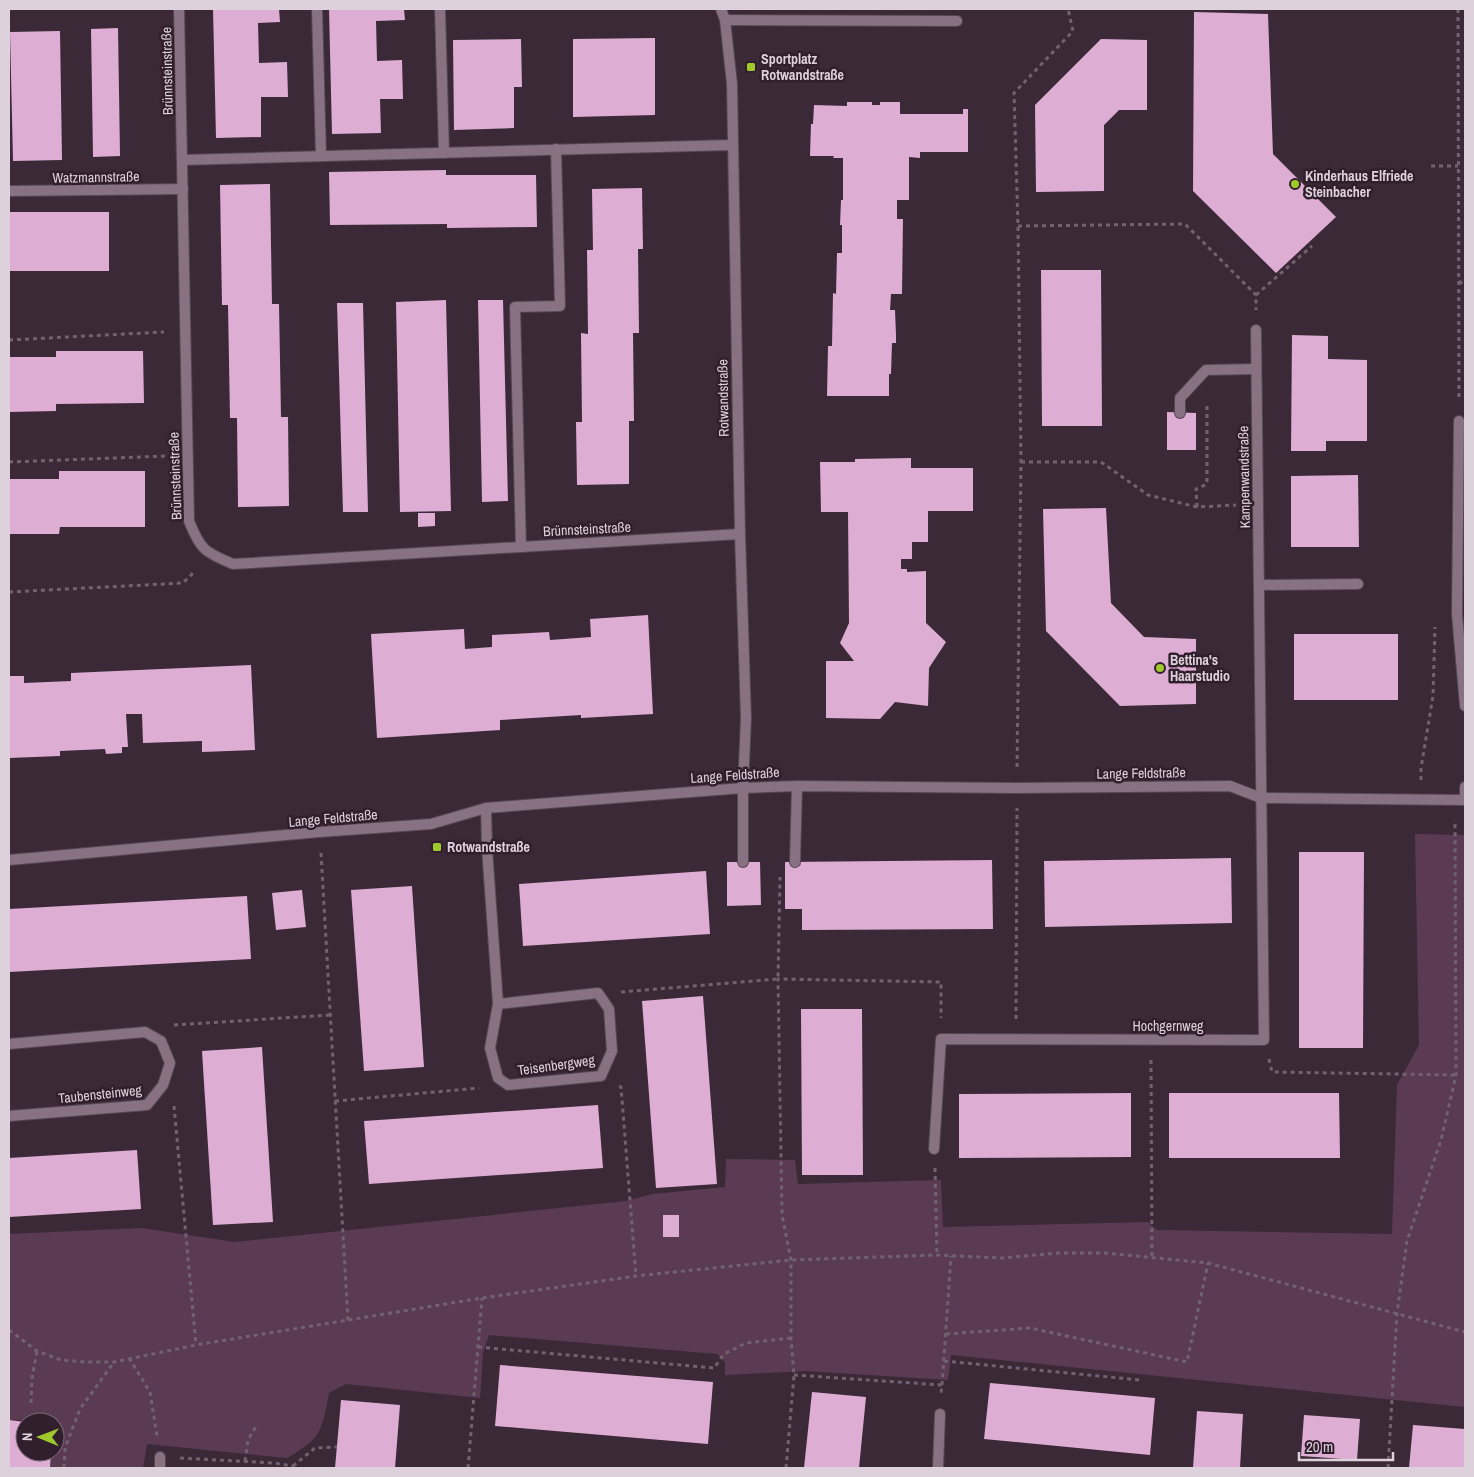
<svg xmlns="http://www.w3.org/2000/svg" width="1474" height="1477" viewBox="0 0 1474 1477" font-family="'Archivo Narrow',sans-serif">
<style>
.green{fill:#5b3b54}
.building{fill:#deadd4}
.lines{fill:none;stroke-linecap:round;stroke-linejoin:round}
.service-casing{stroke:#564754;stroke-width:12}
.minor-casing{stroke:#564754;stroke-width:12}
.path{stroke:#72626f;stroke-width:3;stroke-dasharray:4 4;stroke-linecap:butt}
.service{stroke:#877182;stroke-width:10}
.minor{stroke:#877182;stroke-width:10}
.poi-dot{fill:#a0c92b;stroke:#321f2e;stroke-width:2}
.labels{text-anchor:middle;stroke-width:5;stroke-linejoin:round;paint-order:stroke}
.poi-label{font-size:14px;font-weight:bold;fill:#ddd1db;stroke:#321f2e;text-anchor:start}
.street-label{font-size:14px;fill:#ddd1db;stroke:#321f2e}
</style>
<rect width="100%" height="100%" fill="#3c2938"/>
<!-- green -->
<path class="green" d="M1415 834 1465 835V1407L951 1355 948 1380 806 1371 725 1375V1362L717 1354 489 1335 483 1353 480 1398 346 1384 329 1393C322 1430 322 1438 287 1458L147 1444 143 1468H50L51 1452H55V1422L9 1420V1234L141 1228 235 1242 626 1201 653 1194 725 1187 726 1159 795 1160 798 1184 941 1180 943 1227 1148 1222 1157 1230 1392 1234 1397 1085 1419 1045Z"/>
<!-- building -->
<g class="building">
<polygon points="213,9 279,9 280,22 258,23 259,63 287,62 288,97 261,97 261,137 216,138"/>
<polygon points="329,9 404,9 405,20 376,21 377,61 402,60 403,99 380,99 381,133 332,134"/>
<polygon points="1194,12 1268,14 1273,154 1336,217 1276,273 1193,191"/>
<polygon points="118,28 120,156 93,157 91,29"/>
<polygon points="60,31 62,160 13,161 10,32"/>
<polygon points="655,38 655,115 573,117 573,39"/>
<polygon points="521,39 522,87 514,87 514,128 454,130 453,40"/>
<polygon points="1101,39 1147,40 1147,110 1119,110 1104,125 1104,191 1036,192 1035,105"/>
<polygon points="847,102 872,102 872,105 880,105 880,102 900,102 900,114 963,114 963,109 968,109 968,152 920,152 920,158 909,157 909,200 897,200 897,219 903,219 902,294 891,294 890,310 895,310 896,335 896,343 892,343 891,374 889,374 889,396 827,396 828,346 832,346 833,293 836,294 837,253 842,253 842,225 840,225 841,200 843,200 843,158 833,158 834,156 810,156 811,124 813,124 814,105 847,106"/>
<polygon points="446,170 446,175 536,175 537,227 447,228 447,224 330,225 329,172"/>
<polygon points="270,184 272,304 279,304 281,417 288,417 289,506 238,507 237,418 230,418 228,305 222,305 220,185"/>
<polygon points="642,188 643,249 638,249 639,333 633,333 634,421 629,421 629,484 577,485 576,422 582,422 581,333 588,334 587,250 593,250 592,189"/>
<rect x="9" y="212" width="100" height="59"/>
<polygon points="1041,270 1101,270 1102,426 1042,426"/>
<polygon points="446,300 451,511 400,512 396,302"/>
<polygon points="478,300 503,300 508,501 482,502"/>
<polygon points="337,303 363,303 368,512 343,512"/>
<polygon points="1292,335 1328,336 1328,359 1367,360 1367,441 1326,441 1326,451 1291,451"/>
<polygon points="56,351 143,351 144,403 56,404 56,411 9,412 9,357 56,357"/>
<polygon points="1167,412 1196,413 1196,450 1167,450"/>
<polygon points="911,458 911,468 973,468 973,511 928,511 928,542 912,542 912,559 901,559 901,569 907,569 907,572 926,571 926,623 946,642 929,668 928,706 895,702 880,719 826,718 826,661 854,661 840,643 849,623 848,512 821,512 820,462 855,462 855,459"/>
<polygon points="59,471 145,471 145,527 60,527 59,534 9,534 9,479 59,479"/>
<polygon points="1358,475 1359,547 1291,547 1291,476"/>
<polygon points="1106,508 1111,603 1144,637 1196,639 1196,704 1120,706 1046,631 1043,509"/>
<polygon points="418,513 435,513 435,526 418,527"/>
<polygon points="648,615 653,714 581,718 581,715 500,720 500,730 377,738 371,634 464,629 465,649 492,647 492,635 549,632 550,640 591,637 590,619"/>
<rect x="1294" y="634" width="104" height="66"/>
<polygon points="251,665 255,750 202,752 202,741 143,743 142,714 126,714 128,747 122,747 122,753 106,754 105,749 60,751 60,756 9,758 9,676 24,676 24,683 71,681 71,673"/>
<polygon points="1299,852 1364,852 1363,1048 1299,1048"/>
<polygon points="1231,858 1232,923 1045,927 1044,861"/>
<polygon points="992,860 993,929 802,930 802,909 785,909 785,862"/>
<polygon points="727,862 760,862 761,905 727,906"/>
<polygon points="706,871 710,934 523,946 519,884"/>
<polygon points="412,886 424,1067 364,1071 351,890"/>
<polygon points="302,890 306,927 276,930 272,893"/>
<polygon points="247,896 251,959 9,972 9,909"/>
<polygon points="703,996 717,1184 656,1188 642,1001"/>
<polygon points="801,1009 862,1009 863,1175 802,1175"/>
<polygon points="262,1047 273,1222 213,1225 202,1051"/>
<polygon points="1131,1093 1131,1157 959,1158 959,1094"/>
<polygon points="1169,1093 1339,1093 1340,1158 1169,1158"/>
<polygon points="598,1105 603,1168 369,1184 364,1121"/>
<polygon points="137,1150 141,1209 9,1217 9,1158"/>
<rect x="663" y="1215" width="16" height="22"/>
<polygon points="500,1365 713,1382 708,1444 495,1426"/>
<polygon points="990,1383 1155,1398 1150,1455 984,1439"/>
<polygon points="812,1392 866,1397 859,1468 804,1468"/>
<polygon points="341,1400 400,1405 395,1468 335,1468"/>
<polygon points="1197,1411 1243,1414 1240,1468 1193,1468"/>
<polygon points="1304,1415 1360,1419 1357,1460 1301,1456"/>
<polygon points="9,1420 25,1422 25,1452 51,1452 50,1468 9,1468"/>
<polygon points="1413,1425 1465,1429 1464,1468 1409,1468"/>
</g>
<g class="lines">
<defs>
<g id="service">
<polyline points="317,9 321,156"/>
<polyline points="440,9 444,153"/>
<polyline points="725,20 957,21"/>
<polyline points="182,160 732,145"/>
<polyline points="1459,421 1457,614 1465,706"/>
<polyline points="521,547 515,307 560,306 556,149"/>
<polyline points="743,788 743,862"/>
<polyline points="1465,800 1465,787"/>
<polyline points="795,862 797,786"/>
<polyline points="160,1468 160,1457"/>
</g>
<g id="minor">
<path d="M179 9 189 521C200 549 204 552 233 564L740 534"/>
<polyline points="721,9 725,20 732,84 740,534 746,718 743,788"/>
<polyline points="9,191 183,189"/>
<polyline points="1180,413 1180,398 1206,370 1256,369"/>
<polyline points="1259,585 1358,584"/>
<polyline points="486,808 487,848 498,1004 598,993 609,1009 612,1051 601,1076 508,1085 498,1078 490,1048 498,1004"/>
<polyline points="9,860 319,832 431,824 486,808 743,788 797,786 1017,788 1230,786 1261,798 1465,800"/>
<polyline points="9,1044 145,1032 161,1041 170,1063 163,1085 147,1105 9,1116"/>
<polyline points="934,1149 941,1039 1264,1040 1256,330"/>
<polyline points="938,1468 940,1414"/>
</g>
</defs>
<!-- service casing -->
<use href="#service" class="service-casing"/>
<!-- minor casing -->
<use href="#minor" class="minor-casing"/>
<!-- path -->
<g class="path">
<polyline points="1458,9 1459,401"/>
<polyline points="1431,166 1458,166"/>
<polyline points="1018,226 1185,224 1256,295 1256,310"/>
<polyline points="1459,281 1465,286"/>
<polyline points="1256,295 1312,246"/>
<polyline points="9,340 164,332"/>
<polyline points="9,462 167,456"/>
<polyline points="1021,462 1101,462 1148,495 1197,507 1236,505"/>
<polyline points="1197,507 1196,489 1207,484 1207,402"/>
<polyline points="9,592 183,583 193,573"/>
<polyline points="1017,767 1021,462 1018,226 1014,93 1073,31 1068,9"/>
<polyline points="1421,780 1421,768 1433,696 1435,627"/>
<polyline points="321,853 348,1321"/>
<polyline points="621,992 778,979 780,877"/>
<polyline points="1016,1019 1017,808"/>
<polyline points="174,1025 330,1015"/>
<polyline points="1269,1059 1272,1072 1456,1075"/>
<polyline points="1151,1060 1152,1258"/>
<polyline points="619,1086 621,1087 636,1276"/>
<polyline points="335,1101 479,1088"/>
<polyline points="174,1106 196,1345"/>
<polyline points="935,1168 937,1255"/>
<polyline points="9,1330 37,1351 61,1360 85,1362 114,1362 196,1345 482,1298 636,1276 791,1260 937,1255 1001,1258 1059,1253 1105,1253 1208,1263 1465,1332"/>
<polyline points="946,1334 1030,1328 1187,1362 1208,1263"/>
<polyline points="478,1347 714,1368 724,1354 746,1343 791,1338"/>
<polyline points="129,1358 150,1392 157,1436"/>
<polyline points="944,1361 1140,1380"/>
<polyline points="794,1375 942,1385 941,1394"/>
<polyline points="942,1385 951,1256"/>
<polyline points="31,1403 32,1378 37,1351"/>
<polyline points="180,1458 274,1463 293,1466 293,1468"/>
<polyline points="245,1461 248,1440 256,1426"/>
<polyline points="293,1466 315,1448 337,1447"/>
<polyline points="64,1468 65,1448 80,1409 114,1362"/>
<polyline points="468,1468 482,1298"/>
<polyline points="786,1468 794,1375 791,1338 791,1260 782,1215 778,979 941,982 941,1018"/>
<polyline points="1388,1468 1397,1313 1407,1241 1441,1140 1456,1075 1455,820"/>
</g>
<!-- service -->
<use href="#service" class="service"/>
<!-- minor -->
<use href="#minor" class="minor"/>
</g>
<!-- markers -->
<g class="poi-dot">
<rect x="746" y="62" width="10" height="10" rx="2.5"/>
<circle cx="1295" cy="184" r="5"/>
<circle cx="1160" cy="668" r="5"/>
<rect x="432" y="842" width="10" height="10" rx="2.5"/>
</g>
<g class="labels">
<!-- poi labels -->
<g class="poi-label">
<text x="761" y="64">Sportplatz<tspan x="761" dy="16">Rotwandstraße</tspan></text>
<text x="1305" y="181">Kinderhaus Elfriede<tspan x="1305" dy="16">Steinbacher</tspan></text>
<text x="1170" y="665">Bettina's<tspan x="1170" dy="16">Haarstudio</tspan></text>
<text x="447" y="852">Rotwandstraße</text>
</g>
<!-- street labels -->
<g class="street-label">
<text transform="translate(167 71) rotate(-91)" y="5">Brünnsteinstraße</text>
<text transform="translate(96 177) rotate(-1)" y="5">Watzmannstraße</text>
<text transform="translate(723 398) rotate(-91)" y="5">Rotwandstraße</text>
<text transform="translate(175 476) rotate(-92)" y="5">Brünnsteinstraße</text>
<text transform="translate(1244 477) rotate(-91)" y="5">Kampenwandstraße</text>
<text transform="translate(587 529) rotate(-3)" y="5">Brünnsteinstraße</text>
<text transform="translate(1141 773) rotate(-1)" y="5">Lange Feldstraße</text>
<text transform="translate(735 775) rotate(-4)" y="5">Lange Feldstraße</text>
<text transform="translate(333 818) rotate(-5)" y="5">Lange Feldstraße</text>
<text x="1168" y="1031">Hochgernweg</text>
<text transform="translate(556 1065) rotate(-8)" y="5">Teisenbergweg</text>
<text transform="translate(100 1094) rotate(-6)" y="5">Taubensteinweg</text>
</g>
</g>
<!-- border -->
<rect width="1474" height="1477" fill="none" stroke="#ddd1db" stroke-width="20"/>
<!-- north arrow -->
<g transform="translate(40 1437) rotate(271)"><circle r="24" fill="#321f2e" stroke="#766673"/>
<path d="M0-4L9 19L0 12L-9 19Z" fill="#a0c92b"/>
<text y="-8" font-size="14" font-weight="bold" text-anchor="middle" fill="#ddd1db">N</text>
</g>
<!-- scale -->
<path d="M1299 1452v8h94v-8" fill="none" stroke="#ddd1db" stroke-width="2.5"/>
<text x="1306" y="1452" font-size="15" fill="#ddd1db" stroke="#321f2e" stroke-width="4" paint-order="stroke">20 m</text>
</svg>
